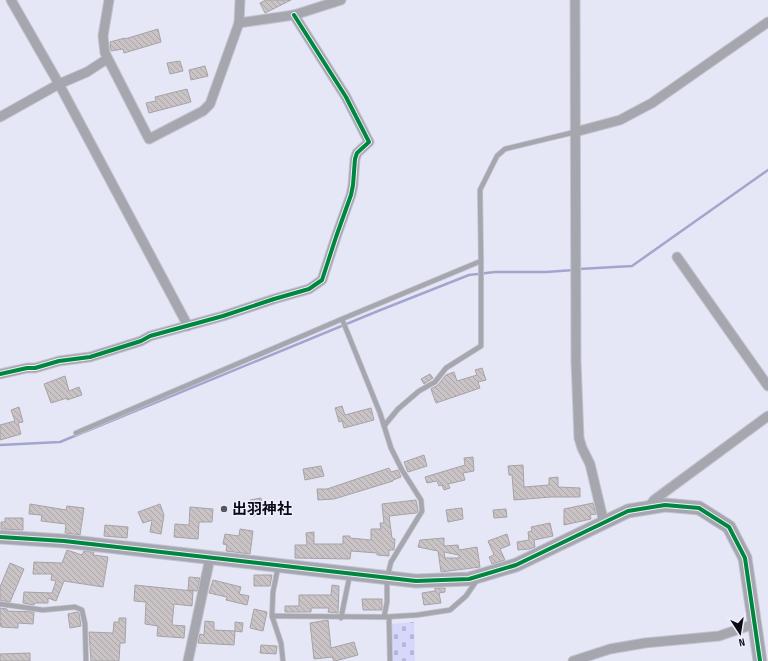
<svg xmlns="http://www.w3.org/2000/svg" width="768" height="661" viewBox="0 0 768 661" font-family="'Sofia Sans Condensed','Noto Sans JP',sans-serif">
<style>
.cemetery{fill:url(#cemetery-stones)}
.lines{fill:none;stroke-linecap:round;stroke-linejoin:round}
.stream{stroke:#a4a5ce;stroke-width:2.5}
.building{fill:url(#building-back-hatch);stroke:#a7a2a5;fill-rule:evenodd}
.lane-casing{stroke:#c4c4d0;stroke-width:6}
.street-casing{stroke:#c4c4d0;stroke-width:11}
.secondary-casing{stroke:#c4c4d0;stroke-width:15}
.lane{stroke:#a6a6af;stroke-width:4.5}
.street{stroke:#a6a6af;stroke-width:9}
.secondary{stroke:#a6a6b0;stroke-width:13}
.cycleway-casing{stroke:#eeeffd;stroke-width:6}
.cycleway{stroke:#00873e;stroke-width:4}
.poi-dot{fill:#575764;stroke:#eeeffd;stroke-width:1.5}
.labels{text-anchor:middle;stroke-width:3;stroke-linejoin:round;paint-order:stroke}
.poi-label{font-size:15px;font-weight:bold;fill:#0a0a15;stroke:#eeeffd;text-anchor:start}
</style>
<defs>
<pattern id="cemetery-stones" width="16" height="16" patternUnits="userSpaceOnUse"><rect width="16" height="16" fill="#d6d7fa"/><path d="M2 7V4a2 2 0 0 1 4 0v3zM10 15v-3a2 2 0 0 1 4 0v3z" fill="#b6b7d5"/></pattern>
<pattern id="building-back-hatch" width="6" height="6" patternUnits="userSpaceOnUse"><rect width="6" height="6" fill="#c9c3c6"/><path d="M-1 5l2 2M0 0l6 6M5-1l2 2" fill="none" stroke="#aba6a9"/></pattern>
</defs>
<rect width="100%" height="100%" fill="#e6e7f6"/>
<!-- cemetery -->
<polygon class="cemetery" points="414,622 415,661 393,661 391,624"/>
<g class="lines">
<!-- stream -->
<g class="stream">
<polyline points="579,269 632,266 768,170"/>
<polyline points="0,445 60,442 378,311 469,275 495,272 546,272 574,270"/>
</g>
</g>
<!-- building -->
<g class="building">
<polygon points="266,0 291,0 265,13 260,3"/>
<polygon points="158,29 161,42 124,53 123,49 111,51 110,42 125,38 125,39"/>
<polygon points="180,61 183,71 170,74 167,63"/>
<polygon points="205,66 208,76 191,80 189,70"/>
<polygon points="187,89 191,102 149,113 146,103 156,101 155,97"/>
<polygon points="482,368 486,380 478,382 480,388 436,403 431,389 438,385 446,375 454,372 457,381 477,375 475,370"/>
<polygon points="430,374 433,378 424,384 421,379"/>
<polygon points="65,376 69,391 79,387 82,395 67,400 67,398 51,403 44,384"/>
<polygon points="342,406 345,415 371,408 374,420 344,428 342,421 339,422 335,408"/>
<polygon points="19,407 23,422 18,423 21,434 0,440 0,425 15,421 11,410"/>
<polygon points="424,455 427,466 408,472 404,462"/>
<polygon points="473,457 474,471 463,473 465,480 448,484 450,488 444,490 442,485 439,486 437,481 427,483 425,477 465,465 464,458"/>
<polygon points="523,465 524,487 549,485 549,478 558,477 558,487 580,488 580,497 551,497 514,500 512,475 509,475 508,466"/>
<polygon points="321,466 324,476 305,480 303,469"/>
<polygon points="389,468 391,472 398,470 401,477 393,480 393,481 334,499 318,500 317,489 327,489"/>
<polygon points="261,498 264,513 253,516 250,500"/>
<polygon points="416,500 418,511 416,513 389,516 392,538 395,539 394,550 389,550 389,556 377,555 377,553 351,551 350,559 295,558 295,545 307,545 306,533 314,532 314,544 343,544 343,536 350,536 350,538 371,540 371,529 381,529 380,523 384,523 382,504"/>
<polygon points="593,503 596,514 590,515 591,519 564,525 564,509"/>
<polygon points="30,504 66,510 67,506 84,508 80,535 65,533 66,524 41,521 42,515 29,514"/>
<polygon points="160,504 164,515 161,534 150,532 152,520 143,523 138,512"/>
<polygon points="190,507 213,509 212,522 199,522 198,539 174,537 175,524 189,525"/>
<polygon points="462,508 463,519 448,522 446,510"/>
<polygon points="506,509 507,517 494,518 493,510"/>
<polygon points="5,518 23,518 23,530 1,529 1,522 5,522"/>
<polygon points="550,523 553,536 534,540 535,547 529,549 518,550 517,542 529,540 528,532 532,531 531,527"/>
<polygon points="105,525 128,527 127,538 104,536"/>
<polygon points="240,529 253,531 250,554 226,551 227,545 223,544 225,534 239,536"/>
<polygon points="507,534 510,545 500,549 505,560 492,564 489,557 494,555 488,541"/>
<path d="M444 538V546L458 545 459 550 477 547 480 567 441 572 438 551 418 547 420 540ZM444 552 459 555V558H445Z"/>
<polygon points="67,550 82,555 84,551 94,552 93,555 108,557 103,587 64,581 56,601 48,598 48,603 35,603 34,605 23,603 24,592 52,593 56,581 51,580 52,574 33,574 34,562 62,563"/>
<polygon points="10,563 24,569 10,602 0,600 0,587"/>
<polygon points="254,575 272,575 270,586 254,586"/>
<polygon points="189,577 200,578 197,591 188,590"/>
<polygon points="213,580 241,587 239,594 249,596 247,605 226,600 227,597 209,593"/>
<polygon points="135,585 193,591 192,606 174,604 172,625 185,626 184,638 157,636 158,626 145,624 146,602 134,601"/>
<polygon points="332,585 339,586 338,613 328,612 329,608 311,608 311,612 285,612 285,606 299,606 299,595 331,595"/>
<polygon points="435,588 445,588 445,592 439,593 441,603 424,605 422,593 435,591"/>
<polygon points="362,599 382,599 382,610 363,610"/>
<polygon points="0,608 7,609 7,611 34,612 33,624 18,623 18,628 1,627 1,623 0,626"/>
<polygon points="254,609 267,612 263,631 250,628"/>
<polygon points="77,612 79,613 81,626 70,628 68,614"/>
<polygon points="119,618 126,618 125,643 120,643 119,661 91,661 89,632 113,633 114,622 119,622"/>
<polygon points="328,620 331,648 354,642 358,655 335,661 334,661 332,657 314,659 310,623"/>
<polygon points="205,621 214,622 214,630 235,631 235,622 243,623 242,632 235,631 234,645 198,643 200,634 204,635"/>
<polygon points="261,645 277,646 276,654 260,653"/>
<polygon points="30,653 30,661 0,661 0,654"/>
</g>
<g class="lines">
<defs>
<g id="lane">
<polyline points="342,319 380,413 391,448 402,470 421,500 422,511 391,562 387,578 387,602 384,617"/>
<polyline points="384,426 398,409 419,391 435,382 446,368 481,346 481,261"/>
<polyline points="76,433 342,319 481,261 480,190 497,156 505,149 575,132"/>
<polyline points="278,567 273,592 272,616 281,643 283,661"/>
<polyline points="0,604 43,610 75,607 82,610 85,624 86,661"/>
<polyline points="272,616 384,617 417,615 450,610 466,596 477,580"/>
<polyline points="389,617 390,661"/>
<polyline points="341,618 350,574"/>
</g>
<g id="street">
<polyline points="11,0 59,84 188,326"/>
<polyline points="109,0 103,36 105,53 149,139 203,111 210,104 239,23 240,0"/>
<polyline points="575,0 576,361 579,438 582,448 590,464 604,523"/>
<polyline points="239,23 294,15 341,0"/>
<polyline points="0,117 59,84 87,72 107,59"/>
<polyline points="575,132 620,120 652,103 768,22"/>
<polyline points="677,257 768,386"/>
<polyline points="0,374 27,368 35,368 59,361 90,357 141,341 150,336 223,316 274,299 309,289 322,280 336,237 351,195 353,185 355,159 357,153 369,142 346,97 294,15"/>
<polyline points="648,508 654,500 768,416"/>
<polyline points="188,661 210,558"/>
<polyline points="573,661 610,649 645,643 719,636 754,624"/>
</g>
<polyline id="secondary" points="0,537 64,541 416,581 469,579 516,565 628,511 665,505 699,508 729,527 745,558 760,661"/>
</defs>
<!-- lane casing -->
<use href="#lane" class="lane-casing"/>
<!-- street casing -->
<use href="#street" class="street-casing"/>
<!-- secondary casing -->
<use href="#secondary" class="secondary-casing"/>
<!-- lane -->
<use href="#lane" class="lane"/>
<!-- street -->
<use href="#street" class="street"/>
<!-- secondary -->
<use href="#secondary" class="secondary"/>
<defs>
<g id="cycleway">
<polyline points="0,374 27,368 35,368 59,361 90,357 141,341 150,336 223,316 274,299 309,289 322,280 336,237 351,195 353,185 355,159 357,153 369,142 346,97 294,15"/>
<polyline points="0,537 64,541 416,581 469,579 516,565 628,511 665,505 699,508 729,527 745,558 760,661"/>
</g>
</defs>
<!-- cycleway casing -->
<use href="#cycleway" class="cycleway-casing"/>
<!-- cycleway -->
<use href="#cycleway" class="cycleway"/>
</g>
<!-- markers -->
<circle class="poi-dot" cx="224" cy="509" r="4"/>
<g class="labels">
<!-- poi labels -->
<g class="poi-label">
<text x="232" y="514">出羽神社</text>
</g>
</g>
<!-- north arrow -->
<g transform="translate(740 633) rotate(168)" stroke="#eeeffd" stroke-width="3" paint-order="stroke">
<path d="M0-3L7 15L0 10L-7 15Z" fill="#0a0a15"/>
<text y="-6" font-size="11" font-weight="bold" text-anchor="middle" fill="#0a0a15">N</text>
</g>
</svg>
